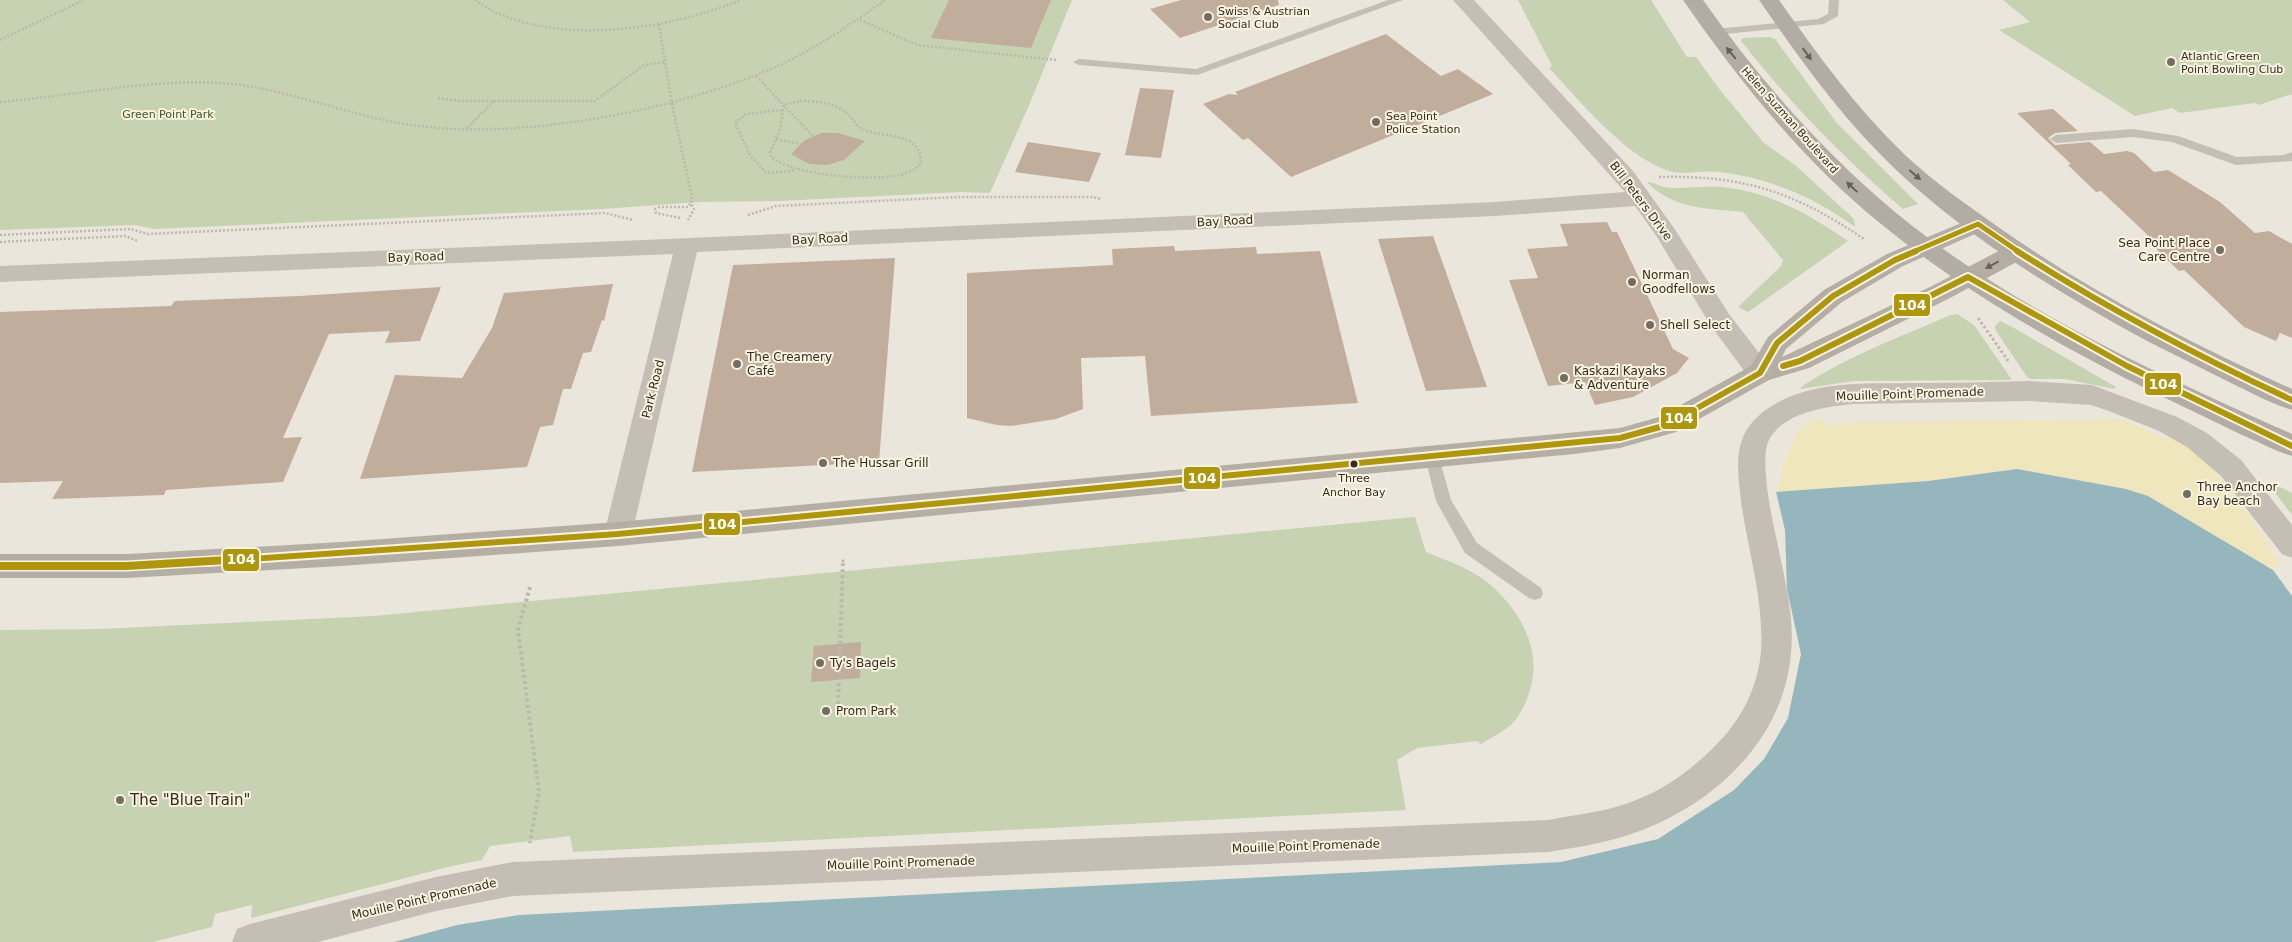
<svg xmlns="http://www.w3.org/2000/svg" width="2292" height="942" viewBox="0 0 2292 942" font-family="'DejaVu Sans',sans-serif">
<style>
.green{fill:#c7d2b3}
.sand{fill:#efe6be}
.water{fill:#96b6be}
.building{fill:#c0ad9b}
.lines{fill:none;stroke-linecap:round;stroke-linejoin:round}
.path-far2{stroke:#bdb7ad;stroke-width:2.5;stroke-dasharray:2 2;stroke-linecap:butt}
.path-far1{stroke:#bdb7ad;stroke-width:3;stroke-dasharray:2.5 2.5;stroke-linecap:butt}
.path{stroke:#bdb7ad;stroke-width:4;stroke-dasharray:3 3;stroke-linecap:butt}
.lane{fill:#c4beb4;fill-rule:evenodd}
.street{fill:#c4beb4;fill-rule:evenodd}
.secondary{fill:#b5aea5;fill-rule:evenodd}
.primary{fill:#b2aca4;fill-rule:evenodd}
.bus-1-far2-casing{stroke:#faf3e0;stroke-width:8}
.bus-1-far1-casing{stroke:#faf3e0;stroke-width:10}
.bus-1-casing{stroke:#faf3e0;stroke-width:11}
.bus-1-far2{stroke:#ae970e;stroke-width:5}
.bus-1-far1{stroke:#ae970e;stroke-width:6}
.bus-1{stroke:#ae970e;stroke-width:8}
.oneway{fill:#665f57}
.oneway2{fill:#686057}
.poi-dot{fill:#746d63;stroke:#faf3e0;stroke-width:2}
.bus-dot{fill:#342c23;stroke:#faf3e0;stroke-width:2}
.labels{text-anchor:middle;stroke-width:4;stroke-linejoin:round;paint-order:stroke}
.far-poi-label{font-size:11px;fill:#342c23;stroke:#faf3e0;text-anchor:start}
.far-park-label{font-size:11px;fill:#3a5426;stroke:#faf3e0}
.far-street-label{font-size:11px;fill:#342c23;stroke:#faf3e0}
.bus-label{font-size:11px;fill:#342c23;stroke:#faf3e0}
.street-label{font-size:12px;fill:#342c23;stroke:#faf3e0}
.poi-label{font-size:12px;fill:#342c23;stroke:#faf3e0;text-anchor:start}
.near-poi-label{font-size:15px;fill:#342c23;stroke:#faf3e0;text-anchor:start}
.line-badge{stroke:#faf3e0;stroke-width:2}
.badge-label{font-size:14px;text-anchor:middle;font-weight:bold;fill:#fff}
</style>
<rect width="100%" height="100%" fill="#ebe6db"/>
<!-- green -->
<g class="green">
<polygon points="0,0 1072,0 1030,103 990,193 961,192 780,201 700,202 602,209 153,229 136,225 0,230"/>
<path d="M1518 0H1651L1687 57H1696L1720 90 1764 143 1795 165 1854 219 1855 227C1814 197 1769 178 1719 172 1702 170 1681 176 1666 170 1624 155 1579 100 1549 68L1552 66Z"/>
<polygon points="2003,0 2292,0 2292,94 2259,105 2255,103 2180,113 2172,108 2135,116 1999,30 2030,22"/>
<path d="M1769 37 1775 39 1836 122 1918 204 1903 209C1842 157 1791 104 1741 41L1743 38Z"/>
<path d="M1647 182C1652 182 1658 185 1664 187 1679 190 1705 185 1722 187 1770 192 1809 214 1848 241L1748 312 1738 307 1781 266 1783 260 1743 212C1707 208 1674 210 1647 182Z"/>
<path d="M1957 314 1974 325 2012 380 1853 381 1801 389V387C1848 356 1899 337 1951 315Z"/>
<polygon points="2000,321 2014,328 2116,387 2114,389 2065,379 2031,379 2027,377 1996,331 1995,326"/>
<polygon points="2272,483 2292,493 2292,515 2270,486"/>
<path d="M1415 517 1426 552C1448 561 1475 570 1493 587 1523 615 1543 653 1529 693 1525 706 1518 720 1507 728 1499 734 1489 739 1481 744L1477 741 1417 748 1397 760 1406 810 573 852 570 836 490 846 482 860 452 866 251 918 252 905 215 914 212 927 153 942H0V630L101 629 374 616Z"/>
</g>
<!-- sand -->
<path class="sand" d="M1821 418 1827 425 1862 422 2121 419 2166 439 2171 434C2220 464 2248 516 2280 563L2273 570 2148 496 2126 489 2017 469 1928 481 1776 492C1783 471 1787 437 1807 424 1811 421 1817 420 1821 418Z"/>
<!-- water -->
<polygon class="water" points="2017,469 2126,489 2148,496 2273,570 2292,596 2292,942 394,942 457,925 519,915 1561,862 1658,839 1734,790 1764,759 1788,718 1801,654 1787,589 1785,530 1776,492 1928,481"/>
<!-- building -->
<g class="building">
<polygon points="949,0 1051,0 1031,48 931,38"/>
<polygon points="1181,0 1278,0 1279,5 1180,38 1150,9"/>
<polygon points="1386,34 1441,76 1458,69 1493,94 1291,177 1248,138 1243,140 1203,104 1229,94 1238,95 1235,92"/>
<polygon points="1140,88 1174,90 1161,158 1125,155"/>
<polygon points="2053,109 2078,131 2055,133 2048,138 2055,145 2090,142 2104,154 2127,151 2134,153 2154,172 2168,170 2220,202 2255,233 2269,231 2292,244 2292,338 2280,333 2276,341 2244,327 2184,270 2179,271 2148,241 2153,240 2101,191 2096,192 2068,165 2071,164 2017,113"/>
<polygon points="821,133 838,133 865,141 844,160 827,165 809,164 791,154 805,140"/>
<polygon points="1028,142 1101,153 1089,182 1015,172"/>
<polygon points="1607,222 1612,232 1617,232 1673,349 1689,358 1677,373 1633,397 1595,405 1585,382 1548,386 1509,280 1538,278 1527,249 1568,246 1560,224"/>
<polygon points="1433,236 1487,387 1426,391 1378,239"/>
<polygon points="1174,246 1175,251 1256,247 1257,254 1320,251 1358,403 1151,416 1145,356 1081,358 1083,409 1056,419 1011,426 997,425 967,418 967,273 1113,265 1112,249"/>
<polygon points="895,258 879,462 692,472 733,265"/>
<polygon points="613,284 604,321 602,320 591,352 583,353 571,389 563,389 553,425 540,427 527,467 360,479 395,375 462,378 492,328 504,293"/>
<polygon points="441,287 420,341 385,343 390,331 329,334 283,438 302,437 283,482 166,490 164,495 52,499 63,481 0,483 0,312 171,306 175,301 299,296"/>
<polygon points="861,642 860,678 811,682 814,646"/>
</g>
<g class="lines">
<!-- path-far2 -->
<g class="path-far2">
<path d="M475 0C484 5 492 12 502 15 575 44 670 28 741 0"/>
<polyline points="860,20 917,45 1056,60"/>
<polyline points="659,24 672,104 692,198 691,203 694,209 688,220"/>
<polyline points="0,40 84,0"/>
<polyline points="756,76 813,136"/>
<polyline points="438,98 459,101 595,101 644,65 665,62"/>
<path d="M800 101C818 101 838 103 851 117 855 122 858 128 864 130 886 138 922 132 921 164 915 169 909 173 901 175 870 181 795 176 771 157L770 152 780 130 784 105Z"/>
<path d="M0 102C73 96 147 79 220 83 284 87 343 114 405 124 513 142 670 112 771 69 812 51 849 26 885 0"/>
<polyline points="782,110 746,114 735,123 750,155 766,173 792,171 796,168"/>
<polyline points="467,128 494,101"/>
<polyline points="776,139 801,144"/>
<path d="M1659 177C1744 175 1794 192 1864 239"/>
<polyline points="748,215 776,206 959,197 1091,197 1102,199"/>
<polyline points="680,218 656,213 655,209 659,207 688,207 691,203"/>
<polyline points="0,235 130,229 148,234 605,213 633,220"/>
<polyline points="0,242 125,236 138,241"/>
</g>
<!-- path-far1 -->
<g class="path-far1">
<polyline points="1978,318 2009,362"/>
<polyline points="843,562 843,559"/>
</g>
<!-- path -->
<g class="path">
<polyline points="530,587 518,630 539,792 530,843"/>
<polyline points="838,710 843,560"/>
</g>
<!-- lane -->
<g class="lane">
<polygon points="1388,0 1403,0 1197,75 1079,65 1073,62 1079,59 1196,69"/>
<polygon points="1829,0 1839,0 1838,16 1824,24 1715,35 1710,32 1715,29 1818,19 1828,14"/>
<polygon points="2133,129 2178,136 2237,157 2284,155 2292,152 2292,161 2236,165 2172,142 2133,137 2056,143 2050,139 2056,135"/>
<polygon points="1432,451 1437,453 1439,457 1451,500 1477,543 1541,588 1543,593 1541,598 1535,600 1529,598 1465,553 1436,501 1425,457 1427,453"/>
</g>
<!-- street -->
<g class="street">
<polygon points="1453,0 1474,0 1633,171 1674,228 1729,314 1769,366 1773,373 1769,380 1760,382 1751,380 1711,326 1657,237 1635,206 1495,216 697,252 632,534 628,542 618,546 608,542 604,534 673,254 0,282 0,266 644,240 1495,202 1625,192"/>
<path d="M2029 381 2092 385 2177 417 2207 433 2241 460 2292 525V558L2282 554 2221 476 2187 447 2159 431 2109 411 2091 405 2029 401 1853 404C1825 407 1784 412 1769 440 1759 458 1772 520 1777 541 1784 577 1795 616 1791 653 1784 740 1714 804 1637 832 1608 843 1578 847 1548 852L513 896 436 911 318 942H232L237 929 250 924 436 877 513 862 1548 820C1577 814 1609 812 1636 800 1665 789 1691 770 1713 748 1740 722 1758 689 1761 651 1764 600 1748 551 1741 501 1739 482 1735 458 1742 440 1746 427 1756 417 1767 409 1810 379 1869 384 1918 383 1955 383 1992 382 2029 381Z"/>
</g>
<!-- secondary -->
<polygon class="secondary" points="1978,216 1986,219 1990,224 1986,229 1903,266 1842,302 1786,349 1782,357 1932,286 2008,246 2016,244 2024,246 2028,252 2024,258 1950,298 1809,368 1769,380 1676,432 1620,448 1574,454 618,546 341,566 127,578 0,578 0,554 127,554 341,542 618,522 1620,428 1659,417 1751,366 1768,337 1824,290 1887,254"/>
<!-- primary -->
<g class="primary">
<path d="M1683 0H1703C1758 78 1821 150 1895 212 2013 309 2154 372 2292 434V456C2275 451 2259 442 2242 435 2212 420 2181 406 2151 391 2056 344 1963 291 1881 224 1803 161 1740 82 1683 0Z"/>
<path d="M1759 0H1779C1817 54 1857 109 1905 155 1936 184 1970 207 2004 231 2094 294 2192 344 2292 389V410C2272 404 2252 393 2233 384 2205 370 2177 356 2149 342 2059 293 1964 236 1891 165 1840 116 1799 58 1759 0Z"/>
</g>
<defs>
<polyline id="bus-1-far2" points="1913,252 1978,224 2019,252"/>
<g id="bus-1-far1">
<path d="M2017 251C2105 307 2197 356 2292 400"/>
<polyline points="1783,366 1800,361 1968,277 2127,366 2292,446"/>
<polyline points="205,562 618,534 1620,438 1667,425 1760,373 1777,343 1833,296 1895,260 1916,251"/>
</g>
<polyline id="bus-1" points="0,566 127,566 227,560"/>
</defs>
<!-- bus-1-far2 casing -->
<use href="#bus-1-far2" class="bus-1-far2-casing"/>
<!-- bus-1-far1 casing -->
<use href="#bus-1-far1" class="bus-1-far1-casing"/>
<!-- bus-1 casing -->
<use href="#bus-1" class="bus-1-casing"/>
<!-- bus-1-far2 -->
<use href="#bus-1-far2" class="bus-1-far2"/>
<!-- bus-1-far1 -->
<use href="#bus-1-far1" class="bus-1-far1"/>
<!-- bus-1 -->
<use href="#bus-1" class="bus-1"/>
</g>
<!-- one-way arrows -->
<defs><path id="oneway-solid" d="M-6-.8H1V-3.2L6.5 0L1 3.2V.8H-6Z" transform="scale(1.25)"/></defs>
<g class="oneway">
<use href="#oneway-solid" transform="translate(1731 53) rotate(-129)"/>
<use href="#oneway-solid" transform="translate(1807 54) rotate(54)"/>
<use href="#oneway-solid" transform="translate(1915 175) rotate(41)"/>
<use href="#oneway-solid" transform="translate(1852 187) rotate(-137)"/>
</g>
<use class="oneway2" href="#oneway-solid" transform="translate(1992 265) rotate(152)"/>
<!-- markers -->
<g class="poi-dot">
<circle cx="1208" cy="17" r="5"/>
<circle cx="2171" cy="62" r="5"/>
<circle cx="1376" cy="122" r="5"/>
<circle cx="2220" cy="250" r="5"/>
<circle cx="1632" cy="282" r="5"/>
<circle cx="1650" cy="325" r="5"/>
<circle cx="737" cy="364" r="5"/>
<circle cx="1564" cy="378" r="5"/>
<circle cx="823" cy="463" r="5"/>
<circle cx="2187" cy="494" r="5"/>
<circle cx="820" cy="663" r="5"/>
<circle cx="826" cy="711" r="5"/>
<circle cx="120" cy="800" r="5"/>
</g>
<circle class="bus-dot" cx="1354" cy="464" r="4.5"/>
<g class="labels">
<!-- far-poi labels -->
<g class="far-poi-label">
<text x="1218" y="15">Swiss &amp; Austrian<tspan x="1218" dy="13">Social Club</tspan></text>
<text x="2181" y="60">Atlantic Green<tspan x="2181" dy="13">Point Bowling Club</tspan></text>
<text x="1386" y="120">Sea Point<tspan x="1386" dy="13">Police Station</tspan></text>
</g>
<!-- far-park labels -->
<g class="far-park-label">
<text x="168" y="118">Green Point Park</text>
</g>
<!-- far-street labels -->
<g class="far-street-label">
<text transform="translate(1790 120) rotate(48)" y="4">Helen Suzman Boulevard</text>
</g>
<!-- bus labels -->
<g class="bus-label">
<text x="1354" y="482">Three<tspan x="1354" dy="14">Anchor Bay</tspan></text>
</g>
<!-- street labels -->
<g class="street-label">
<text transform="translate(1641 201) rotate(53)" y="4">Bill Peters Drive</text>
<text transform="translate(1225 221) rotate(-3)" y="4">Bay Road</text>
<text transform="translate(820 239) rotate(-3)" y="4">Bay Road</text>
<text transform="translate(416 257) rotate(-2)" y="4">Bay Road</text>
<text transform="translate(653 389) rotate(-76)" y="4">Park Road</text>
<text transform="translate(1910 394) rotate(-2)" y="4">Mouille Point Promenade</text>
<text transform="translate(1306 846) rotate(-2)" y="4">Mouille Point Promenade</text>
<text transform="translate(901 863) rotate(-2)" y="4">Mouille Point Promenade</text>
<text transform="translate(424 899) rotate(-13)" y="4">Mouille Point Promenade</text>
</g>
<!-- poi labels -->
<g class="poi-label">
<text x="2210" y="247" text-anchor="end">Sea Point Place<tspan x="2210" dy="14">Care Centre</tspan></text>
<text x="1642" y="279">Norman<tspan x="1642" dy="14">Goodfellows</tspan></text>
<text x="1660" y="329">Shell Select</text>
<text x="747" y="361">The Creamery<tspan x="747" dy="14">Café</tspan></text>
<text x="1574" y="375">Kaskazi Kayaks<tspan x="1574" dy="14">&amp; Adventure</tspan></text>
<text x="833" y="467">The Hussar Grill</text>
<text x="2197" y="491">Three Anchor<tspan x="2197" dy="14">Bay beach</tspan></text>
<text x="830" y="667">Ty's Bagels</text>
<text x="836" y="715">Prom Park</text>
</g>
<!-- near-poi labels -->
<g class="near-poi-label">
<text x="130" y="805">The "Blue Train"</text>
</g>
</g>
<g class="line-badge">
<rect x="1893" y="293" width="38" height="24" rx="5" fill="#ae970e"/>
<rect x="2144" y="372" width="38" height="24" rx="5" fill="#ae970e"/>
<rect x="1660" y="406" width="38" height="24" rx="5" fill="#ae970e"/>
<rect x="1183" y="466" width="38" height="24" rx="5" fill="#ae970e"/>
<rect x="703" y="512" width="38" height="24" rx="5" fill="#ae970e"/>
<rect x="222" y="548" width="38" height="24" rx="5" fill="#ae970e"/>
</g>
<g class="badge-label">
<text x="1912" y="310">104</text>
<text x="2163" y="389">104</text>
<text x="1679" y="423">104</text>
<text x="1202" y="483">104</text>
<text x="722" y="529">104</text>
<text x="241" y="564">104</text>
</g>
</svg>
